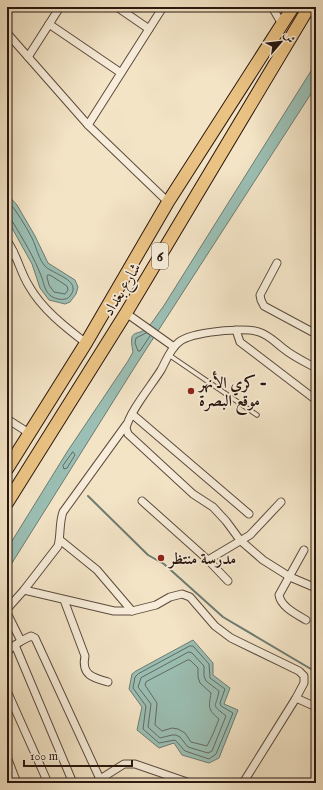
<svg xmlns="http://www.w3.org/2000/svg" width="323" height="790" viewBox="0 0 323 790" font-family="'IM FELL English',Amiri,serif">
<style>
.water{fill:#9bbfb4;stroke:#6d7b72}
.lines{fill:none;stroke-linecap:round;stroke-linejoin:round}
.shore{stroke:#626a62;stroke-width:1}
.stream{stroke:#6d7b72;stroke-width:2}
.lane-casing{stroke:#5c4a3d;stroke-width:5.5}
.street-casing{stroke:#5c4a3d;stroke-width:9}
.highway-casing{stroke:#29160f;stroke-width:14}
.lane{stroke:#f7edda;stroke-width:3.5}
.street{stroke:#f7edda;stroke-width:7}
.highway{stroke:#eac283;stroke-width:12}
.poi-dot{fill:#8f2418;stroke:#f7edda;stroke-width:1.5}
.labels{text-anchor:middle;stroke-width:3.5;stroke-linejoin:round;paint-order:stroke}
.shield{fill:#f7edda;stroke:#67564c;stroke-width:1}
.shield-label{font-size:15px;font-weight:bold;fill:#29160f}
.street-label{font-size:16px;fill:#29160f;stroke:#f7edda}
.poi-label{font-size:16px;font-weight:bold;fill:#29160f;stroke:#f7edda;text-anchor:start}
</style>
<rect width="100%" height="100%" fill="#f3e4c6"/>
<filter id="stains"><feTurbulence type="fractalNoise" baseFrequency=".005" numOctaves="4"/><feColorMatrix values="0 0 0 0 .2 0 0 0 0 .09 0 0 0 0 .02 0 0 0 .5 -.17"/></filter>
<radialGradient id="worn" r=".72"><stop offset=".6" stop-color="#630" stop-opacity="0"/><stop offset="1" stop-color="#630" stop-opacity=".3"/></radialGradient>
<!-- water -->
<g class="water">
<path d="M316 63V86L136 365 7 571V549L67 452 128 361 133 352C128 326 137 338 148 327 154 321 158 313 163 307Z"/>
<polygon points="7,194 17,205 35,236 48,263 75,280 78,287 76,294 70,302 65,304 49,300 40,288 32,264 7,219"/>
<polygon points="193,640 213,663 213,675 230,688 224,704 238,710 219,758 209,763 182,755 174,743 159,748 137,730 142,707 129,689 132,674 136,671"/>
</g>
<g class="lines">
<!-- shore -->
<g class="shore">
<path d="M7 200C17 211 25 225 32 238 36 246 39 260 45 266 52 274 83 280 70 296 67 301 56 300 51 296 45 292 44 284 42 278 34 257 23 239 12 221L7 218"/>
<polygon points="48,275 50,275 67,286 68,290 65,294 54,292 49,285 47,277"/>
<polyline points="146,333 136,338 135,343 138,351 140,351 150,336"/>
<polygon points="73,452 75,455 67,468 64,469 63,466"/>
<polygon points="190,646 193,646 209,664 210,678 225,689 220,703 221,706 233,713 216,754 209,759 185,751 175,740 159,743 143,729 146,706 133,688 135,677 138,674"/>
<path d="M189 652 192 653 204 666V676L206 681 219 691C216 709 210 703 226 716L212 751 208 753 188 747 180 737 176 735H172L160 738 148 727 151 704 138 687 141 678Z"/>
<path d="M188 660H190L198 668V677L200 683 211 693C209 707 207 709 219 719L213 734 207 746 191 742 185 733 178 729 172 728 162 731 155 725 157 703 145 685 146 682Z"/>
</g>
<!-- stream -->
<polyline class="stream" points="88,496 148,555 164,564 223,617 316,672"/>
<defs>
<polyline id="lane" points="169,355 257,415"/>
<g id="street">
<polyline points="117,7 149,29"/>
<polyline points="272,7 282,24"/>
<polyline points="49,24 121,73"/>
<polyline points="7,33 88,125 168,202"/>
<polyline points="28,57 60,7"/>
<polyline points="88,125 163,7"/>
<path d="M7 241C17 254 20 272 29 286 42 309 65 327 86 343"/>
<polyline points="7,261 13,251"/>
<polyline points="277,263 260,295 261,300 264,306 316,334"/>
<polyline points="126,313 174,347"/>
<polyline points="236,330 240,342 316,400"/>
<path d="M316 368C305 362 294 357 284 349 276 343 269 335 259 332 244 327 191 332 179 342 170 349 166 361 161 370 151 386 130 411 126 428L128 434 193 494 213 507 226 521 240 540 263 560 290 577 316 588"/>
<polyline points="132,414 249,514"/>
<polyline points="7,419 29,433"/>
<polyline points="142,501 208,560 250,535 281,502"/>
<polyline points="60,540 97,570 132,611"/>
<path d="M304 550 279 595C281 607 296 614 306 620"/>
<polyline points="208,560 228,581"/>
<polyline points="24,590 114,611 132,611 156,605 170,597 182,594 190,597 215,626 231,638 299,671 304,676 304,683 296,698 243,783"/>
<path d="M64 600 85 656C81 675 93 678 108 682"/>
<path d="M7 609 24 590 58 546C61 535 59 523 63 512L126 425"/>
<polyline points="7,613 21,641"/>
<polyline points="15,645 73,783"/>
<polyline points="7,651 21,641 31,636 35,638 100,779"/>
<polyline points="7,691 48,783"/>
<polyline points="296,698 316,707"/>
<polyline points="7,757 17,783"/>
<polyline points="94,783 124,764 135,764 190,783"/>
</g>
<g id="highway">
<polyline points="7,469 86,343 168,202 293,7"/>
<polyline points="7,503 126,313 309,7"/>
</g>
</defs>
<!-- lane casing -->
<use href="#lane" class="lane-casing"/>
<!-- street casing -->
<use href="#street" class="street-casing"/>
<!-- highway casing -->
<use href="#highway" class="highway-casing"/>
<!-- lane -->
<use href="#lane" class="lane"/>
<!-- street -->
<use href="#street" class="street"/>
<!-- highway -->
<use href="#highway" class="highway"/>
</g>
<!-- markers -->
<g class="poi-dot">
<circle cx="191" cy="391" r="4"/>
<circle cx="161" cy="558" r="4"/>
</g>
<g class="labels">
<!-- shield labels -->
<rect class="shield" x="152" y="243" width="16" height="26" rx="3"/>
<g class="shield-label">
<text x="160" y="261">6</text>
</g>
<!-- street labels -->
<g class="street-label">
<text transform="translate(121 289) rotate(-59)" y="6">شارع بغداد</text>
</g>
<!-- poi labels -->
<g class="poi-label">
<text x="199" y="388">كري الأنهر -<tspan x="199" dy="18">موقع البصرة</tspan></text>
<text x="169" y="564">مدرسة منتظر</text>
</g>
</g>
<!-- margin -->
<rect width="323" height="790" fill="none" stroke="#f3e4c6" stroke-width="24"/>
<rect x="8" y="8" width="307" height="774" fill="none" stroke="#29160f" stroke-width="2"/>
<rect x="12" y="12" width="299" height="766" fill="none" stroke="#29160f"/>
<!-- north arrow -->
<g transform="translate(281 42) rotate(62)" stroke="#f7edda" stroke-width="3" paint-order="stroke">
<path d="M0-3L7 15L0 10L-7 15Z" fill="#29160f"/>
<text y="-6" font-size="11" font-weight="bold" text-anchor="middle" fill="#29160f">ش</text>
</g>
<!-- scale -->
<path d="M24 760v6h108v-6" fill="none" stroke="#29160f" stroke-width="2"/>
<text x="30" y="760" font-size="12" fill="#29160f" stroke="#f7edda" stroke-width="3" paint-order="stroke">100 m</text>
<rect width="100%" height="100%" filter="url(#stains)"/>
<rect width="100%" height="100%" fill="url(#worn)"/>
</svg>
